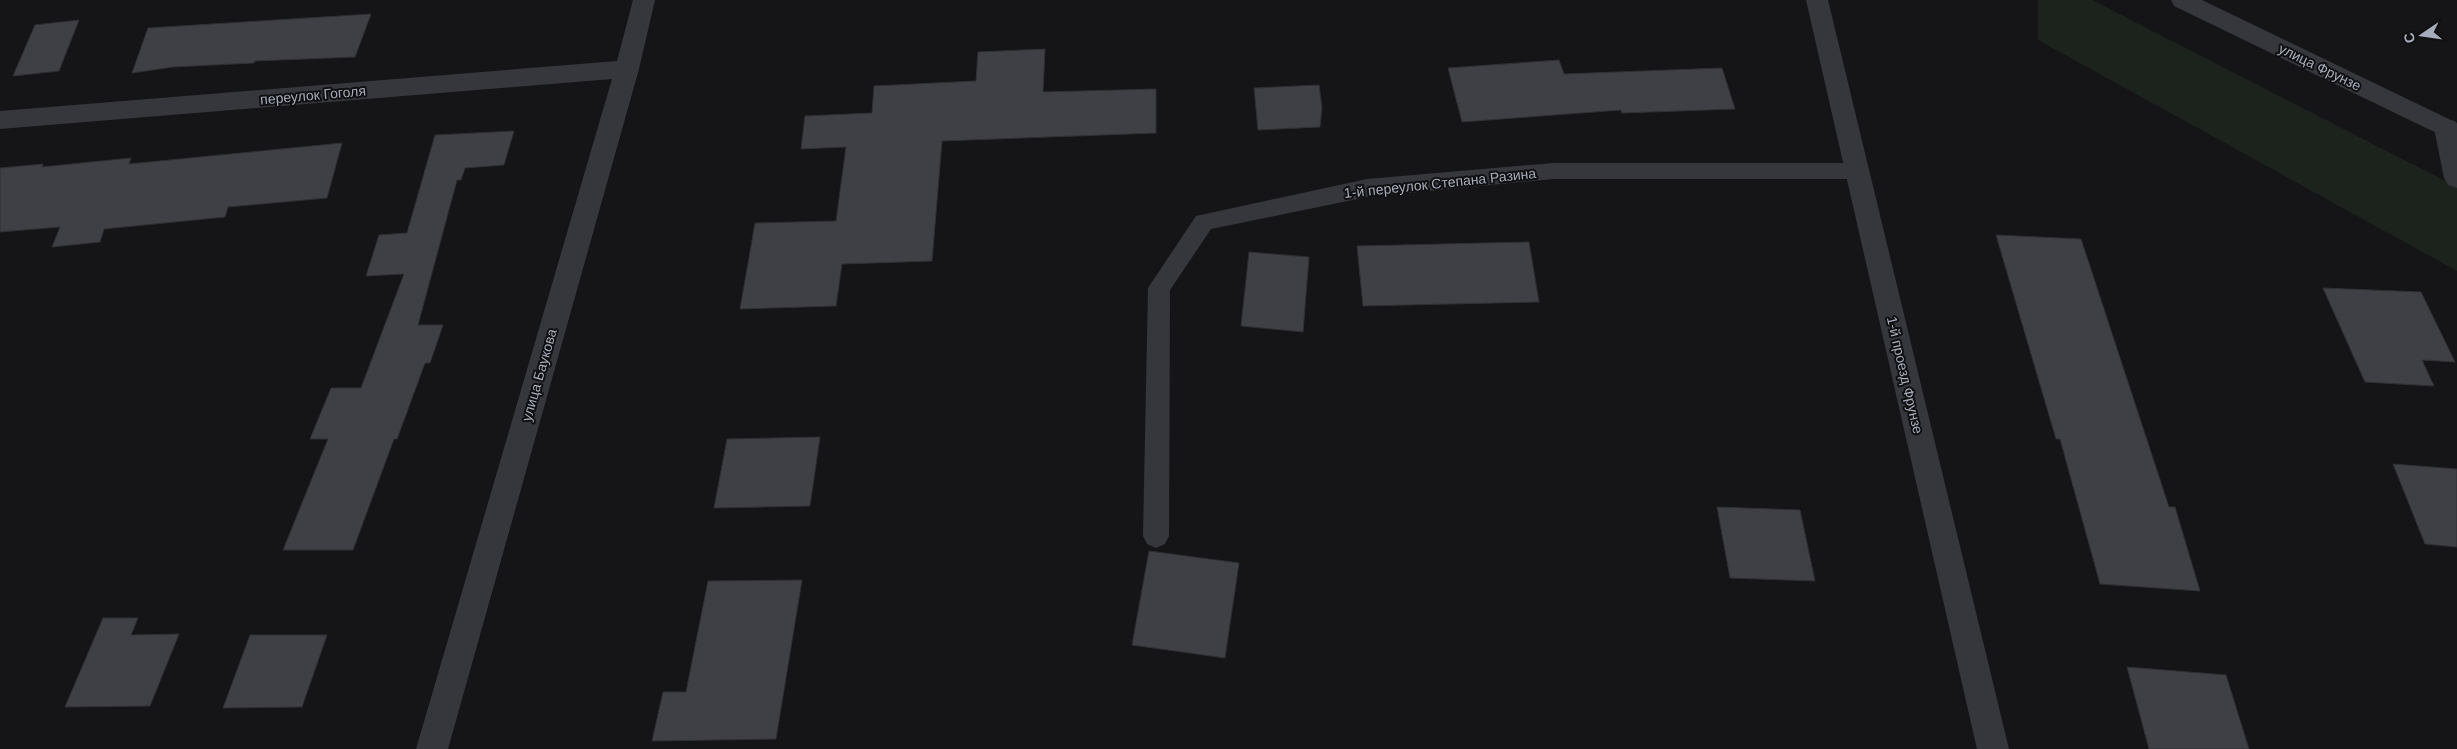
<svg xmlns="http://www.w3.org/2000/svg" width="2457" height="749" viewBox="0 0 2457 749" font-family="Arial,sans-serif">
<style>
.green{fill:#1b231c}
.building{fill:#3f4045;stroke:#2f2f34}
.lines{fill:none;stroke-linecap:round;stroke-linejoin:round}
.service{fill:#36373d;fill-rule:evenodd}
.minor{fill:#36373d;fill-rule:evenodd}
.tertiary{fill:#36373d;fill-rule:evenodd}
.labels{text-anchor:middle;stroke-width:4;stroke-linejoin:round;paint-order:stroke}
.street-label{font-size:14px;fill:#a6acb9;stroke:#101013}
</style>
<rect width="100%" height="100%" fill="#151518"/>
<!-- green -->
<polygon class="green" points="2038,0 2092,0 2457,187 2457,271 2038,40"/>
<!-- building -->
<g class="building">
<polygon points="371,14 355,57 255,61 254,63 173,67 132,73 148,28"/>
<polygon points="79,20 59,71 13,76 35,25"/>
<polygon points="1045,49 1043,92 1156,89 1156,133 942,141 932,261 842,264 836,306 740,309 755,223 836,221 846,147 801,149 805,116 872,113 874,86 976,81 978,52"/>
<polygon points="1559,60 1564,74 1722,68 1735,109 1622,113 1621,110 1462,122 1448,68"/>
<polygon points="1319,85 1322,108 1320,127 1258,130 1254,88"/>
<polygon points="514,131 504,165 465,168 461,180 457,180 418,325 443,325 430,363 425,363 397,439 394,439 353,550 283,550 328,439 310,439 331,388 361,388 404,274 366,276 379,235 407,233 435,135"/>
<polygon points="342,143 327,198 228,207 225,217 104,229 100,242 52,247 60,227 0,232 0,168 43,164 42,167 131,158 129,164"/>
<polygon points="1996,235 2081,239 2169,507 2175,507 2200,591 2100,584 2060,439 2056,439"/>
<polygon points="1529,242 1539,302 1363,306 1357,246"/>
<polygon points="1249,252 1309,257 1303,332 1241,326"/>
<polygon points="2323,288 2421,292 2455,362 2422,360 2434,386 2365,382"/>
<polygon points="820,437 810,506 714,508 727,439"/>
<polygon points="2393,464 2457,469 2457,547 2425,544"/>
<polygon points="1717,507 1800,510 1815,581 1730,578"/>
<polygon points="1149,551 1239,563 1225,658 1132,645"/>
<polygon points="802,580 776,739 652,741 663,692 686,692 708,581"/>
<polygon points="103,618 138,618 131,635 179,634 150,706 65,707"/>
<polygon points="250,635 327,635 302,707 223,708"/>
<polygon points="2127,667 2226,675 2249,749 2149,749"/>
</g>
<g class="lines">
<!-- service -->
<polygon class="service" points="1553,163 1857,163 1865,165 1868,171 1865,177 1857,179 1553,179 1367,197 1211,229 1170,290 1169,536 1165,544 1156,548 1147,544 1143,536 1148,288 1196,216 1367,179"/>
<!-- minor -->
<g class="minor">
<polygon points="633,0 655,0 639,69 448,749 416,749 612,79 0,129 0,111 617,61"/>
<polygon points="1806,0 1828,0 2009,749 1977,749"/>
<polygon points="2446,119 2455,121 2457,126 2457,188 2448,185 2444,178 2434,128 2437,121"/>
</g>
<!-- tertiary -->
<polygon class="tertiary" points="2171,0 2202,0 2457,123 2457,143 2174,6"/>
</g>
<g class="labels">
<!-- street labels -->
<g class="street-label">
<text transform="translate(2320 67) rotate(26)" y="5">улица Фрунзе</text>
<text transform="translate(313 95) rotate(-5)" y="5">переулок Гоголя</text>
<text transform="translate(1440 183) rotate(-6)" y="5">1-й переулок Степана Разина</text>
<text transform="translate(539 375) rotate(-74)" y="5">улица Баукова</text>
<text transform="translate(1905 375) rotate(77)" y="5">1-й проезд Фрунзе</text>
</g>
</g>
<!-- north arrow -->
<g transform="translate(2422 35) rotate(257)" stroke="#101013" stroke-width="4" paint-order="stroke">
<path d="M0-4L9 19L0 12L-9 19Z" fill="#a6acb9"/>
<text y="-8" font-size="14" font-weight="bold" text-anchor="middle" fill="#a6acb9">С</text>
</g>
</svg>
